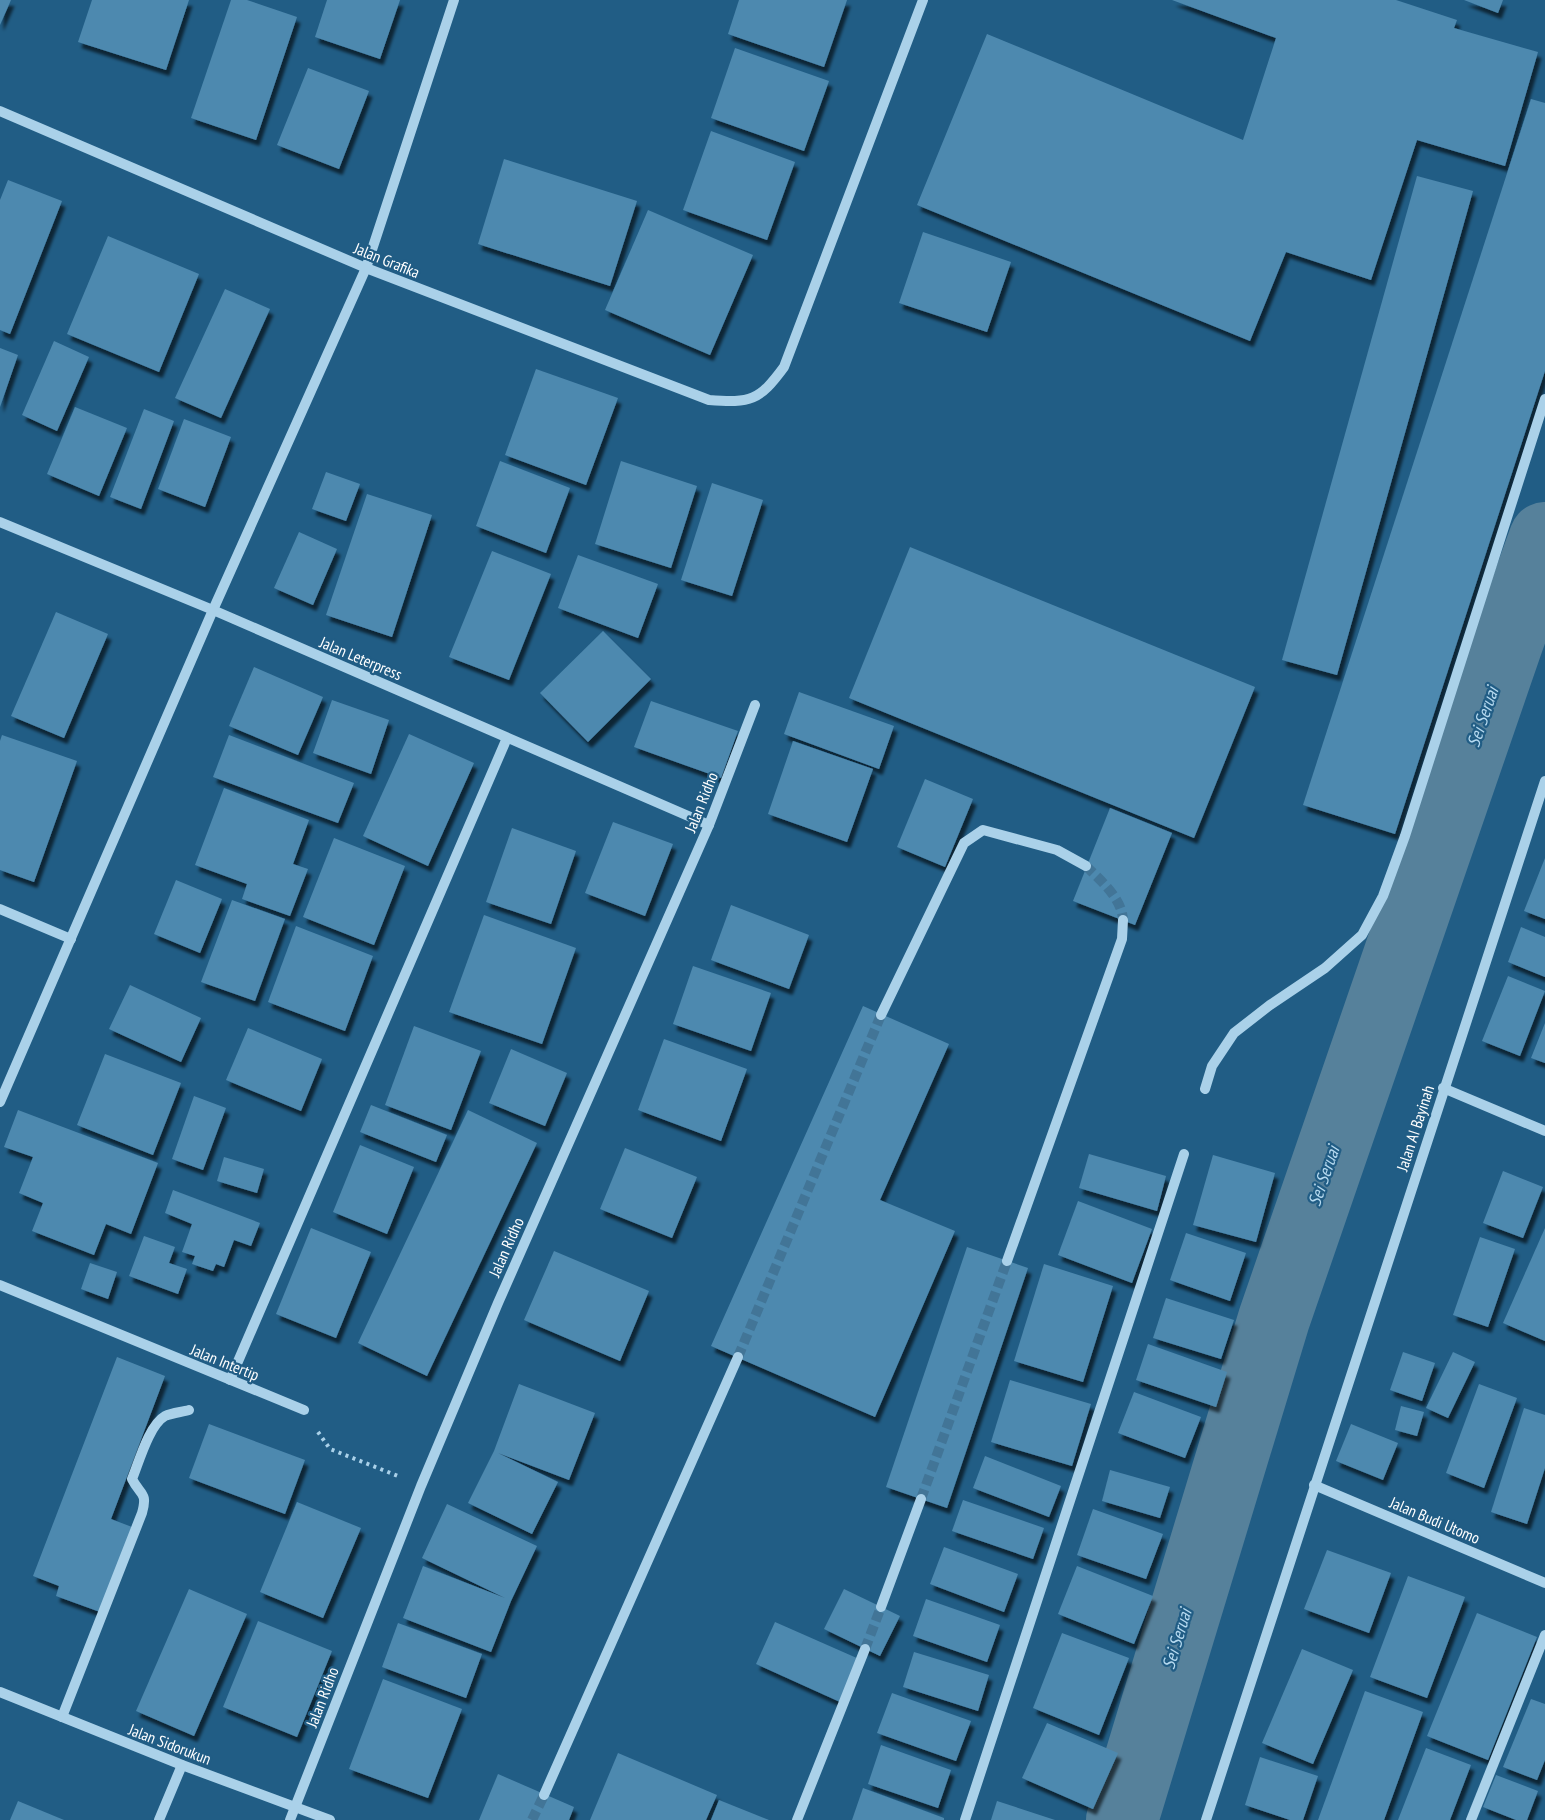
<svg xmlns="http://www.w3.org/2000/svg" width="1545" height="1820" viewBox="0 0 1545 1820" font-family="'PT Sans Narrow',sans-serif">
<style>
.lines{fill:none;stroke-linecap:round;stroke-linejoin:round}
.river{stroke:#56819b;stroke-width:72}
.building{fill:#4e89af;filter:url(#shadow)}
.minor-tunnel{stroke:#427597;stroke-width:10;stroke-dasharray:10 5;stroke-linecap:butt}
.path{stroke:#aad1e9;stroke-width:4;stroke-dasharray:3 4.5;stroke-linecap:butt}
.minor{stroke:#aad1e9;stroke-width:10}
.labels{text-anchor:middle;stroke-width:4.5;stroke-linejoin:round;paint-order:stroke}
.street-label{font-size:16px;fill:#fff;stroke:#215d85}
.water-label{font-size:18px;font-style:italic;fill:#b6daf0;stroke:#215d85}
</style>
<defs>
<filter id="shadow"><feDropShadow dx="3.5" dy="6" stdDeviation="1.5" flood-color="#0009"/></filter>
</defs>
<rect width="100%" height="100%" fill="#215d85"/>
<g class="lines">
<!-- river -->
<polyline class="river" points="1122,1820 1274,1319 1508,640 1545,538"/>
</g>
<!-- building -->
<g class="building">
<polygon points="0,0 11,0 0,25"/>
<polygon points="92,0 189,0 166,70 78,42"/>
<polygon points="231,0 247,0 297,17 256,140 191,118"/>
<polygon points="327,0 400,0 380,59 315,37"/>
<polygon points="739,0 847,0 824,67 728,34"/>
<polygon points="1172,0 1396,0 1457,20 1454,28 1538,52 1505,166 1417,140 1371,280 1286,252 1250,341 917,205 987,34 1243,140 1276,38"/>
<polygon points="1464,0 1503,0 1498,13"/>
<polygon points="735,48 829,81 804,151 711,118"/>
<polygon points="308,68 369,91 339,169 277,145"/>
<polygon points="1531,99 1545,103 1545,371 1395,834 1303,805"/>
<polygon points="711,131 795,162 767,240 683,210"/>
<polygon points="504,159 637,201 610,286 478,244"/>
<polygon points="1417,176 1473,191 1337,675 1282,660"/>
<polygon points="8,180 62,201 10,334 0,330 0,200"/>
<polygon points="648,210 753,255 710,355 605,310"/>
<polygon points="923,232 1011,262 987,332 899,303"/>
<polygon points="108,236 199,274 159,372 67,334"/>
<polygon points="225,289 270,309 221,418 175,398"/>
<polygon points="54,341 89,357 57,431 22,415"/>
<polygon points="0,348 18,355 0,407"/>
<polygon points="536,369 618,398 586,485 505,455"/>
<polygon points="75,407 127,428 99,496 47,474"/>
<polygon points="144,409 174,421 141,509 110,497"/>
<polygon points="184,419 231,437 205,507 158,489"/>
<polygon points="500,461 570,488 546,553 476,526"/>
<polygon points="621,461 697,486 671,568 595,544"/>
<polygon points="326,472 360,484 346,521 312,509"/>
<polygon points="712,483 763,500 732,596 681,580"/>
<polygon points="367,494 432,515 392,637 326,615"/>
<polygon points="299,532 337,549 313,605 274,588"/>
<polygon points="910,547 1255,687 1194,838 849,698"/>
<polygon points="492,551 551,574 509,680 449,657"/>
<polygon points="578,555 658,584 638,638 558,608"/>
<polygon points="56,612 108,634 64,738 11,716"/>
<polygon points="603,631 651,679 588,742 540,693"/>
<polygon points="254,667 323,697 298,755 229,726"/>
<polygon points="799,692 894,726 879,769 784,734"/>
<polygon points="332,700 389,720 371,774 313,753"/>
<polygon points="651,701 738,731 721,778 634,747"/>
<polygon points="409,734 474,763 428,866 363,836"/>
<polygon points="2,735 77,761 34,882 0,870 0,741"/>
<polygon points="229,735 354,783 338,823 213,777"/>
<polygon points="793,741 873,769 847,842 768,814"/>
<polygon points="925,779 973,799 945,867 897,847"/>
<polygon points="224,788 309,820 293,864 308,869 290,916 242,899 247,884 195,865"/>
<polygon points="1110,808 1172,833 1135,925 1073,901"/>
<polygon points="613,822 673,844 645,916 585,893"/>
<polygon points="512,828 576,851 551,924 486,902"/>
<polygon points="334,838 405,866 374,945 303,917"/>
<polygon points="1545,858 1545,919 1524,911"/>
<polygon points="176,880 222,899 200,953 154,934"/>
<polygon points="232,900 285,919 255,1001 201,982"/>
<polygon points="731,905 809,935 789,989 711,960"/>
<polygon points="484,915 576,948 542,1044 449,1012"/>
<polygon points="296,926 373,956 345,1031 268,1002"/>
<polygon points="1521,927 1545,937 1545,977 1508,962"/>
<polygon points="693,966 771,993 751,1051 673,1024"/>
<polygon points="1508,976 1545,991 1520,1056 1482,1041"/>
<polygon points="130,985 201,1018 181,1062 109,1029"/>
<polygon points="863,1006 949,1044 880,1200 955,1231 875,1417 711,1346"/>
<polygon points="1545,1023 1545,1063 1531,1058"/>
<polygon points="414,1026 481,1051 451,1130 385,1105"/>
<polygon points="248,1028 322,1059 301,1111 226,1080"/>
<polygon points="664,1039 747,1069 721,1141 638,1110"/>
<polygon points="511,1049 567,1073 545,1126 489,1103"/>
<polygon points="105,1054 181,1083 153,1155 77,1125"/>
<polygon points="194,1096 226,1108 203,1170 172,1159"/>
<polygon points="371,1105 447,1135 436,1162 360,1132"/>
<polygon points="18,1110 158,1163 131,1234 106,1224 94,1255 32,1231 43,1203 19,1193 33,1157 4,1147"/>
<polygon points="468,1110 537,1143 427,1376 358,1343"/>
<polygon points="360,1145 414,1167 387,1234 333,1212"/>
<polygon points="625,1148 697,1177 672,1238 600,1209"/>
<polygon points="1089,1154 1166,1176 1157,1211 1079,1188"/>
<polygon points="1213,1155 1275,1173 1256,1242 1193,1225"/>
<polygon points="224,1157 264,1169 257,1193 217,1181"/>
<polygon points="1503,1171 1543,1187 1523,1238 1483,1223"/>
<polygon points="173,1190 260,1223 251,1246 234,1240 224,1267 216,1264 213,1271 192,1264 195,1256 182,1252 192,1224 165,1213"/>
<polygon points="1078,1201 1152,1229 1132,1283 1058,1255"/>
<polygon points="311,1228 371,1252 336,1338 276,1314"/>
<polygon points="1545,1228 1545,1341 1503,1323"/>
<polygon points="1186,1233 1246,1253 1230,1301 1170,1280"/>
<polygon points="144,1236 175,1247 169,1263 187,1269 178,1294 129,1276"/>
<polygon points="1480,1237 1515,1249 1488,1327 1453,1315"/>
<polygon points="967,1247 1028,1268 947,1508 886,1487"/>
<polygon points="554,1251 649,1291 620,1361 524,1320"/>
<polygon points="90,1263 117,1272 108,1299 81,1289"/>
<polygon points="1044,1264 1113,1286 1083,1382 1014,1361"/>
<polygon points="1166,1298 1234,1320 1221,1359 1153,1338"/>
<polygon points="1148,1344 1227,1372 1216,1407 1136,1380"/>
<polygon points="1403,1352 1435,1363 1422,1401 1390,1390"/>
<polygon points="1453,1352 1475,1362 1448,1418 1426,1408"/>
<polygon points="117,1357 165,1376 111,1519 132,1527 100,1612 56,1596 59,1586 33,1576"/>
<polygon points="1010,1380 1091,1404 1072,1466 991,1442"/>
<polygon points="519,1384 595,1413 569,1480 498,1453 558,1482 532,1534 468,1503 494,1451"/>
<polygon points="1479,1384 1517,1398 1484,1488 1446,1473"/>
<polygon points="1134,1392 1201,1417 1185,1458 1118,1433"/>
<polygon points="1401,1406 1424,1412 1417,1436 1395,1430"/>
<polygon points="1524,1408 1545,1415 1545,1468 1527,1524 1491,1512"/>
<polygon points="209,1424 305,1460 285,1514 189,1478"/>
<polygon points="1351,1424 1398,1443 1383,1480 1336,1461"/>
<polygon points="985,1456 1061,1486 1049,1517 973,1488"/>
<polygon points="1110,1470 1170,1487 1160,1518 1102,1501"/>
<polygon points="963,1500 1044,1528 1033,1559 952,1531"/>
<polygon points="297,1502 361,1528 323,1618 260,1592"/>
<polygon points="447,1504 537,1546 511,1601 491,1652 403,1618 423,1566 505,1598 422,1558"/>
<polygon points="1093,1509 1163,1534 1146,1579 1077,1555"/>
<polygon points="944,1547 1018,1574 1004,1612 930,1584"/>
<polygon points="1327,1550 1391,1573 1369,1633 1304,1609"/>
<polygon points="1077,1566 1153,1596 1134,1644 1058,1614"/>
<polygon points="1408,1576 1465,1597 1427,1698 1370,1677"/>
<polygon points="189,1589 247,1614 194,1736 136,1711"/>
<polygon points="844,1589 900,1616 880,1656 824,1629"/>
<polygon points="926,1599 1000,1625 987,1662 913,1636"/>
<polygon points="1477,1613 1537,1637 1488,1760 1427,1736"/>
<polygon points="258,1621 332,1651 297,1737 223,1707"/>
<polygon points="775,1622 859,1659 840,1702 756,1664"/>
<polygon points="398,1623 482,1654 466,1698 382,1667"/>
<polygon points="1062,1633 1129,1658 1099,1735 1033,1708"/>
<polygon points="1302,1649 1353,1670 1313,1764 1262,1743"/>
<polygon points="914,1652 989,1675 978,1711 903,1687"/>
<polygon points="383,1679 462,1709 428,1798 349,1769"/>
<polygon points="1365,1691 1423,1712 1384,1820 1318,1820"/>
<polygon points="892,1693 971,1721 956,1761 877,1733"/>
<polygon points="1531,1699 1545,1704 1545,1760 1537,1780 1503,1767"/>
<polygon points="1047,1723 1118,1753 1093,1809 1022,1778"/>
<polygon points="881,1745 951,1770 938,1808 868,1784"/>
<polygon points="1426,1748 1471,1765 1450,1820 1398,1820"/>
<polygon points="618,1753 717,1795 706,1820 590,1820"/>
<polygon points="1260,1757 1318,1776 1303,1820 1290,1820 1245,1805"/>
<polygon points="498,1774 574,1807 569,1820 479,1820"/>
<polygon points="1496,1775 1538,1791 1527,1820 1516,1820 1483,1807"/>
<polygon points="863,1788 944,1818 944,1820 852,1820"/>
<polygon points="719,1800 769,1820 711,1820"/>
<polygon points="18,1801 64,1820 10,1820"/>
<polygon points="997,1801 1055,1820 991,1820"/>
</g>
<g class="lines">
<!-- minor-tunnel -->
<g class="minor-tunnel">
<path d="M1086 866C1100 880 1122 898 1123 920"/>
<polyline points="738,1357 881,1015"/>
<polyline points="921,1499 1007,1261"/>
<polyline points="865,1649 881,1607"/>
<polyline points="532,1820 544,1795"/>
</g>
<!-- path -->
<polyline class="path" points="318,1432 330,1449 398,1476"/>
<!-- minor -->
<g class="minor">
<path d="M0 111 366 268 709 400C751 403 759 401 784 367L923 0"/>
<polyline points="0,522 213,610 709,825"/>
<polyline points="0,909 71,939"/>
<polyline points="881,1015 964,843 983,830 1057,850 1086,866"/>
<polyline points="1443,1088 1545,1131"/>
<polyline points="1205,1089 1212,1066 1234,1033 1270,1005 1325,968 1362,935 1383,896 1405,836 1545,399"/>
<polyline points="0,1102 213,610 366,268 454,0"/>
<polyline points="1007,1261 1122,939 1123,920"/>
<polyline points="0,1285 304,1410"/>
<polyline points="230,1380 507,738"/>
<polyline points="1314,1485 1545,1583"/>
<polyline points="881,1607 921,1499"/>
<polyline points="0,1692 182,1765 330,1820"/>
<path d="M62 1717 142 1513C148 1492 140 1495 132 1479 139 1462 149 1425 165 1416 172 1413 182 1412 189 1410"/>
<polyline points="544,1795 738,1357"/>
<polyline points="159,1820 182,1765"/>
<polyline points="290,1820 421,1486 498,1303 709,825 755,705"/>
<polyline points="797,1820 865,1649"/>
<polyline points="965,1820 1184,1154"/>
<polyline points="1206,1820 1545,781"/>
<polyline points="1471,1820 1545,1635"/>
</g>
</g>
<g class="labels">
<!-- street labels -->
<g class="street-label">
<text transform="translate(387 260) rotate(22)" y="6">Jalan Grafika</text>
<text transform="translate(361 658) rotate(23)" y="6">Jalan Leterpress</text>
<text transform="translate(701 802) rotate(-68)" y="6">Jalan Ridho</text>
<text transform="translate(1415 1128) rotate(-72)" y="6">Jalan AI Bayinah</text>
<text transform="translate(506 1247) rotate(-66)" y="6">Jalan Ridho</text>
<text transform="translate(225 1362) rotate(22)" y="6">Jalan Intertip</text>
<text transform="translate(1435 1520) rotate(23)" y="6">Jalan Budi Utomo</text>
<text transform="translate(322 1697) rotate(-69)" y="6">Jalan Ridho</text>
<text transform="translate(170 1744) rotate(21)" y="6">Jalan Sidorukun</text>
</g>
<!-- water labels -->
<g class="water-label">
<text transform="translate(1483 717) rotate(-71)" y="6">Sei Seruai</text>
<text transform="translate(1324 1176) rotate(-71)" y="6">Sei Seruai</text>
<text transform="translate(1177 1639) rotate(-73)" y="6">Sei Seruai</text>
</g>
</g>
</svg>
